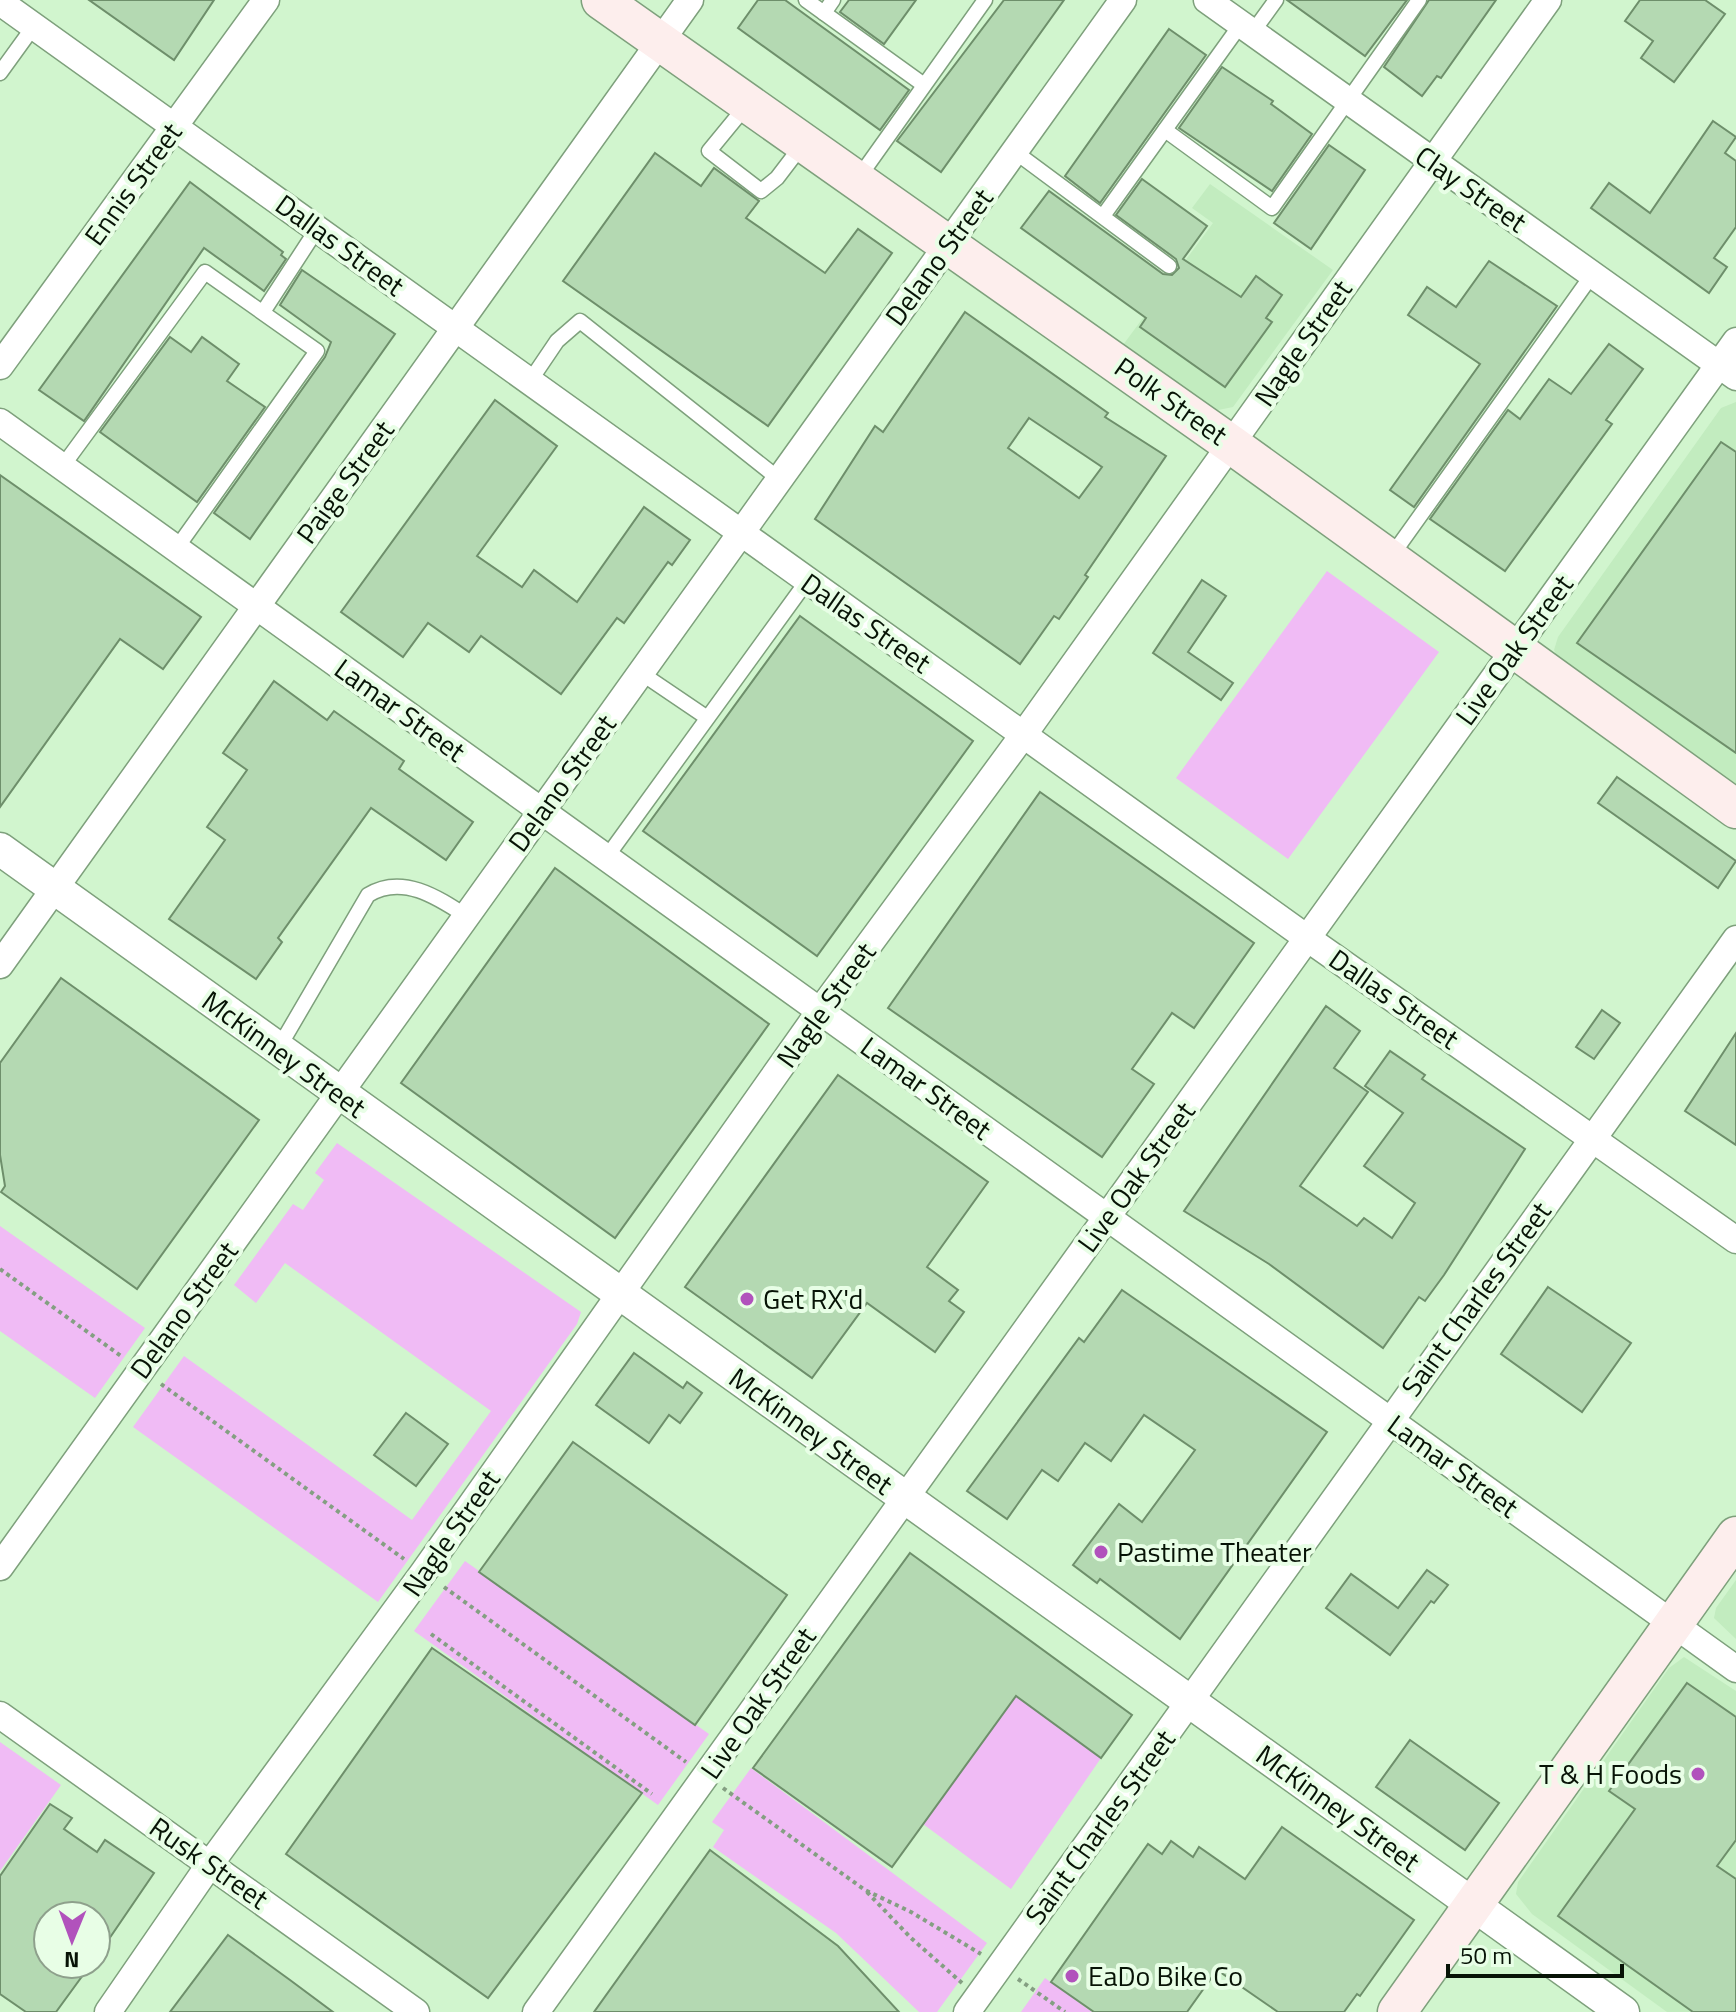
<svg xmlns="http://www.w3.org/2000/svg" width="1736" height="2012" viewBox="0 0 1736 2012" font-family="'Titillium Web',sans-serif">
<style>
.built{fill:#c2ecbf}
.green{fill:#f0bbf5}
.building{fill:#b4d9b2;stroke:#6e8f6b;stroke-width:2;fill-rule:evenodd}
.lines{fill:none;stroke-linecap:round;stroke-linejoin:round}
.service-casing{stroke:#7ea07c;stroke-width:17}
.minor-casing{stroke:#7ea07c;stroke-width:29}
.tertiary-casing{stroke:#7ea07c;stroke-width:35}
.secondary-casing{stroke:#7ea07c;stroke-width:41}
.path{stroke:#849f82;stroke-width:4;stroke-dasharray:4 4;stroke-linecap:butt}
.service{stroke:#fff;stroke-width:14}
.minor{stroke:#fff;stroke-width:26}
.tertiary{stroke:#fff;stroke-width:32}
.secondary{stroke:#fdeeed;stroke-width:38}
.poi-dot{fill:#b152bc;stroke:#e8fee6;stroke-width:3}
.labels{text-anchor:middle;stroke-width:8;stroke-linejoin:round;paint-order:stroke}
.street-label{font-size:28px;fill:#071306;stroke:#e8fee6}
.poi-label{font-size:28px;fill:#071306;stroke:#e8fee6;text-anchor:start}
</style>
<rect width="100%" height="100%" fill="#d1f5ce"/>
<!-- built -->
<g class="built">
<polygon points="1210,184 1333,270 1233,407 1218,410 1208,408 1123,345 1213,223 1192,208"/>
<polygon points="1736,402 1736,786 1559,660 1554,650 1558,637 1721,408"/>
<polygon points="1736,1580 1736,1639 1714,1618 1716,1608"/>
<polygon points="1684,1657 1736,1691 1736,2012 1667,2012 1532,1914 1516,1894 1518,1882 1669,1668"/>
</g>
<!-- green -->
<g class="green">
<polygon points="1327,571 1439,652 1288,859 1176,778"/>
<polygon points="337,1143 581,1312 577,1324 378,1602 133,1427 184,1356 412,1520 491,1411 285,1263 256,1303 234,1285 293,1204 303,1210 324,1180 315,1173"/>
<polygon points="0,1226 145,1328 95,1398 0,1331"/>
<polygon points="465,1561 709,1734 658,1805 414,1631"/>
<polygon points="1016,1696 1101,1758 1011,1889 923,1824"/>
<polygon points="0,1742 61,1785 0,1871"/>
<polygon points="751,1768 987,1943 937,2012 919,2012 836,1933 713,1847 724,1830 712,1822"/>
<polygon points="1045,1978 1092,2012 1021,2012"/>
</g>
<!-- building -->
<g class="building">
<polygon points="89,0 214,0 174,60"/>
<polygon points="758,0 785,0 909,90 880,130 738,28"/>
<polygon points="849,0 916,0 884,44 840,12"/>
<polygon points="1004,0 1064,0 941,172 897,141"/>
<polygon points="1287,0 1407,0 1365,56"/>
<polygon points="1429,0 1496,0 1441,78 1437,76 1422,96 1384,67"/>
<polygon points="1640,0 1705,0 1725,14 1674,82 1641,58 1653,41 1625,21"/>
<polygon points="1169,29 1206,55 1100,203 1065,176"/>
<polygon points="1222,67 1273,101 1271,104 1312,134 1272,191 1179,128"/>
<polygon points="1713,121 1736,137 1725,153 1736,161 1736,227 1714,258 1727,267 1709,293 1591,208 1609,183 1650,213"/>
<polygon points="1329,145 1365,170 1311,249 1274,223"/>
<polygon points="655,153 701,186 714,168 759,201 746,218 825,273 858,229 892,253 768,426 563,281"/>
<polygon points="1142,179 1207,226 1183,259 1241,297 1256,276 1282,295 1266,318 1272,322 1225,387 1140,327 1146,318 1021,228 1049,191 1163,274 1172,275 1179,268 1176,259 1116,215"/>
<polygon points="190,182 283,252 281,255 286,259 264,291 204,248 84,421 39,390"/>
<polygon points="1489,261 1557,306 1414,507 1390,490 1480,364 1408,315 1427,287 1456,307"/>
<polygon points="302,270 395,334 250,539 214,513 325,357 331,342 280,305"/>
<path d="M965 312 1108 413 1105 417 1166 456 1085 575 1088 577 1059 619 1054 616 1020 664 815 519 875 426 883 432ZM1029 418 1102 467 1079 498 1008 448Z"/>
<polygon points="170,337 191,352 202,337 239,364 227,381 265,407 197,502 100,432"/>
<polygon points="1609,344 1643,369 1606,420 1612,424 1505,571 1430,519 1508,410 1520,419 1549,379 1571,394"/>
<polygon points="495,400 557,446 477,556 522,587 534,570 577,602 644,507 690,540 672,565 668,562 624,623 617,618 561,694 481,636 469,652 428,623 403,657 341,612"/>
<polygon points="1721,442 1736,452 1736,753 1577,643"/>
<polygon points="0,475 201,617 163,669 120,639 0,807"/>
<polygon points="1202,580 1226,596 1188,652 1233,683 1221,700 1153,653"/>
<polygon points="800,616 973,741 817,956 643,831"/>
<polygon points="274,681 327,720 334,711 404,761 399,769 473,822 446,860 371,808 278,938 282,942 256,979 169,919 225,840 207,827 247,770 223,753"/>
<polygon points="1617,777 1736,861 1718,888 1598,803"/>
<polygon points="1040,792 1254,943 1194,1028 1172,1013 1132,1069 1154,1084 1102,1157 888,1008"/>
<polygon points="555,868 769,1024 615,1238 401,1083"/>
<polygon points="61,978 259,1120 137,1289 1,1192 5,1186 0,1155 0,1063"/>
<polygon points="1326,1006 1360,1031 1334,1068 1368,1092 1300,1186 1357,1226 1364,1218 1392,1238 1415,1203 1364,1166 1403,1113 1365,1086 1390,1051 1425,1075 1422,1079 1525,1149 1444,1275 1425,1301 1419,1297 1383,1348 1269,1264 1184,1211"/>
<polygon points="1602,1010 1620,1023 1594,1059 1576,1047"/>
<polygon points="1736,1033 1736,1145 1685,1111"/>
<polygon points="838,1075 988,1182 927,1267 958,1290 949,1301 964,1312 935,1352 867,1303 812,1378 685,1287"/>
<polygon points="1548,1287 1631,1343 1582,1412 1501,1354"/>
<polygon points="1122,1290 1327,1432 1180,1639 1100,1579 1097,1583 1073,1565 1119,1504 1142,1522 1195,1450 1144,1415 1111,1461 1085,1443 1058,1481 1042,1470 1007,1519 967,1491 1079,1338 1084,1342"/>
<polygon points="634,1353 683,1388 687,1382 702,1393 680,1423 669,1415 649,1443 596,1405"/>
<polygon points="406,1413 448,1444 416,1486 374,1455"/>
<polygon points="573,1442 787,1595 695,1725 479,1572"/>
<polygon points="910,1553 1132,1715 1101,1758 1016,1696 892,1867 753,1768"/>
<polygon points="1427,1570 1448,1585 1434,1603 1431,1601 1390,1655 1326,1608 1351,1574 1398,1608"/>
<polygon points="432,1648 642,1793 488,1998 286,1854"/>
<polygon points="1687,1683 1736,1717 1736,1840 1717,1866 1736,1879 1736,2012 1693,2012 1558,1916 1635,1809 1609,1791"/>
<polygon points="1410,1740 1499,1803 1465,1850 1376,1787"/>
<polygon points="50,1804 72,1818 64,1829 97,1852 105,1840 154,1873 96,1958 96,1916 48,1916 48,1964 91,1964 56,2012 26,2012 0,1994 0,1876"/>
<polygon points="1282,1827 1414,1920 1360,1996 1357,1994 1344,2012 1278,2012 1217,1970 1187,2012 1094,2012 1051,1982 1148,1844 1162,1854 1171,1841 1193,1857 1199,1847 1245,1879"/>
<polygon points="710,1850 838,1946 899,2012 594,2012"/>
<polygon points="228,1935 290,1980 333,2012 170,2012"/>
</g>
<g class="lines">
<defs>
<g id="service">
<polyline points="806,0 824,13 833,0"/>
<polyline points="824,13 924,85"/>
<polyline points="1252,33 1276,0"/>
<polyline points="0,73 34,26"/>
<polyline points="746,106 709,151 761,191 777,178 803,144"/>
<polyline points="1165,130 1272,208 1419,0"/>
<polyline points="1014,151 1169,266"/>
<polyline points="857,180 985,0"/>
<polyline points="1103,216 1241,24"/>
<polyline points="263,312 317,229"/>
<polyline points="530,381 557,341 580,321 779,479"/>
<polyline points="62,467 205,272 317,351 176,549"/>
<polyline points="1390,558 1592,275"/>
<polyline points="641,673 706,717"/>
<polyline points="606,858 807,581"/>
<path d="M278 1049 368 895C402 874 437 897 466 916"/>
</g>
<g id="minor">
<polyline points="1207,0 1736,377"/>
<polyline points="0,2 1307,938 1736,1240"/>
<polyline points="0,366 266,0"/>
<polyline points="0,422 1736,1669"/>
<polyline points="0,965 690,0"/>
<polyline points="0,1567 1123,0"/>
<polyline points="0,1715 416,2012"/>
<polyline points="108,2012 210,1864 423,1573 820,1011 1024,734 1548,0"/>
<polyline points="536,2012 1736,341"/>
<polyline points="967,2012 1736,939"/>
</g>
<polyline id="tertiary" points="0,849 1623,2012"/>
<g id="secondary">
<polyline points="601,0 1232,445 1736,809"/>
<polyline points="1397,2012 1736,1536"/>
</g>
</defs>
<!-- service casing -->
<use href="#service" class="service-casing"/>
<!-- minor casing -->
<use href="#minor" class="minor-casing"/>
<!-- tertiary casing -->
<use href="#tertiary" class="tertiary-casing"/>
<!-- secondary casing -->
<use href="#secondary" class="secondary-casing"/>
<!-- path -->
<g class="path">
<polyline points="0,1269 121,1356"/>
<polyline points="161,1384 404,1559"/>
<polyline points="444,1587 686,1762"/>
<polyline points="431,1634 652,1794"/>
<polyline points="723,1788 865,1890 911,1912 981,1954"/>
<polyline points="867,1892 911,1938 962,1983"/>
<polyline points="1018,1979 1065,2012"/>
</g>
<!-- service -->
<use href="#service" class="service"/>
<!-- minor -->
<use href="#minor" class="minor"/>
<!-- tertiary -->
<use href="#tertiary" class="tertiary"/>
<!-- secondary -->
<use href="#secondary" class="secondary"/>
</g>
<!-- markers -->
<g class="poi-dot">
<circle cx="747" cy="1299" r="8"/>
<circle cx="1101" cy="1552" r="8"/>
<circle cx="1698" cy="1774" r="8"/>
<circle cx="1072" cy="1976" r="8"/>
</g>
<g class="labels">
<!-- street labels -->
<g class="street-label">
<text transform="translate(133 184) rotate(-54)" y="10">Ennis Street</text>
<text transform="translate(1471 189) rotate(35)" y="10">Clay Street</text>
<text transform="translate(340 245) rotate(36)" y="10">Dallas Street</text>
<text transform="translate(939 257) rotate(-54)" y="10">Delano Street</text>
<text transform="translate(1303 343) rotate(-55)" y="10">Nagle Street</text>
<text transform="translate(1171 401) rotate(35)" y="10">Polk Street</text>
<text transform="translate(345 482) rotate(-54)" y="10">Paige Street</text>
<text transform="translate(866 623) rotate(35)" y="10">Dallas Street</text>
<text transform="translate(1514 650) rotate(-54)" y="10">Live Oak Street</text>
<text transform="translate(400 710) rotate(36)" y="10">Lamar Street</text>
<text transform="translate(562 783) rotate(-54)" y="10">Delano Street</text>
<text transform="translate(1394 999) rotate(35)" y="10">Dallas Street</text>
<text transform="translate(826 1005) rotate(-54)" y="10">Nagle Street</text>
<text transform="translate(284 1054) rotate(36)" y="10">McKinney Street</text>
<text transform="translate(926 1088) rotate(36)" y="10">Lamar Street</text>
<text transform="translate(1136 1177) rotate(-54)" y="10">Live Oak Street</text>
<text transform="translate(1476 1299) rotate(-54)" y="10">Saint Charles Street</text>
<text transform="translate(184 1310) rotate(-54)" y="10">Delano Street</text>
<text transform="translate(811 1431) rotate(36)" y="10">McKinney Street</text>
<text transform="translate(1453 1466) rotate(36)" y="10">Lamar Street</text>
<text transform="translate(451 1533) rotate(-55)" y="10">Nagle Street</text>
<text transform="translate(758 1703) rotate(-55)" y="10">Live Oak Street</text>
<text transform="translate(1338 1808) rotate(36)" y="10">McKinney Street</text>
<text transform="translate(1100 1827) rotate(-54)" y="10">Saint Charles Street</text>
<text transform="translate(209 1863) rotate(35)" y="10">Rusk Street</text>
</g>
<!-- poi labels -->
<g class="poi-label">
<text x="763" y="1309">Get RX'd</text>
<text x="1117" y="1562">Pastime Theater</text>
<text x="1682" y="1784" text-anchor="end">T &amp; H Foods</text>
<text x="1088" y="1986">EaDo Bike Co</text>
</g>
</g>
<!-- north arrow -->
<g transform="translate(72 1940) rotate(181)"><circle r="38" fill="#e8fee6" stroke="#8ea08c" stroke-width="2"/>
<path d="M0-6L14 30L0 20L-14 30Z" fill="#b152bc"/>
<text y="-12" font-size="22" font-weight="bold" text-anchor="middle" fill="#071306">N</text>
</g>
<!-- scale -->
<path d="M1448 1964v12h174v-12" fill="none" stroke="#071306" stroke-width="4"/>
<text x="1460" y="1964" font-size="24" fill="#071306" stroke="#e8fee6" stroke-width="6" paint-order="stroke">50 m</text>
</svg>
